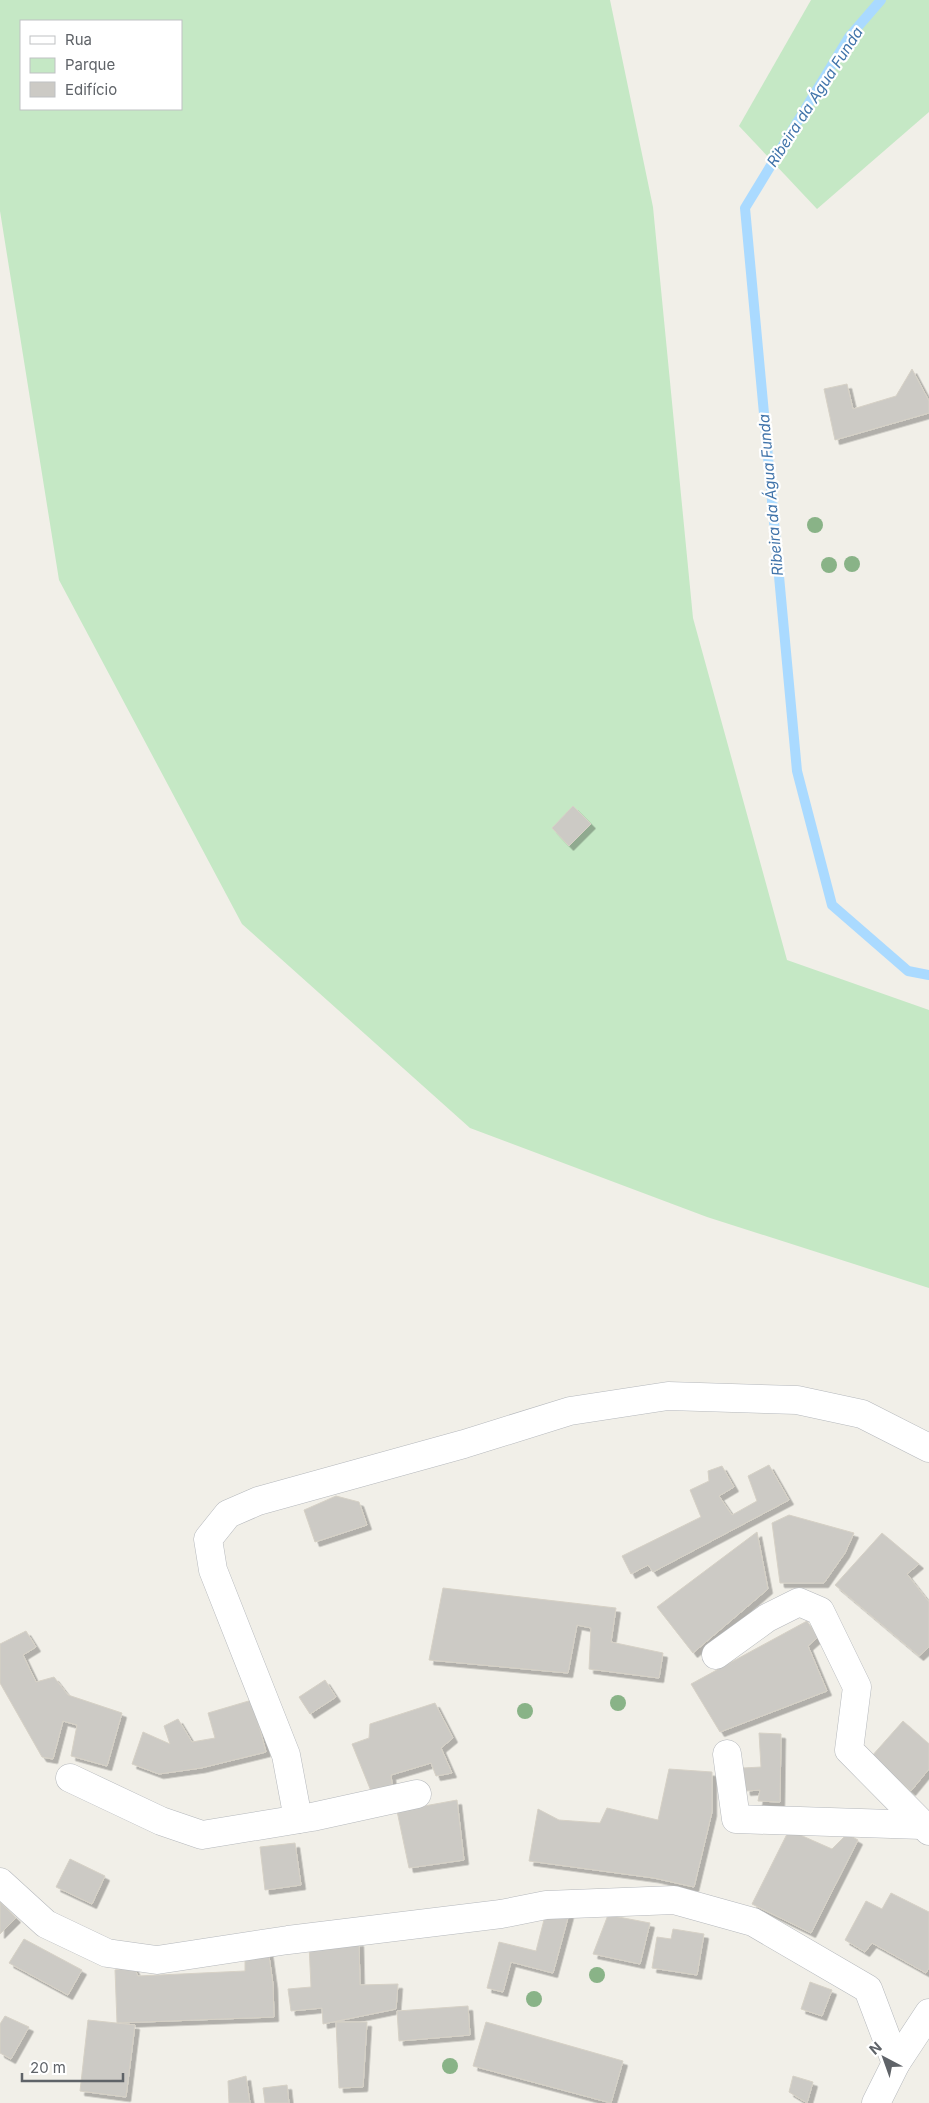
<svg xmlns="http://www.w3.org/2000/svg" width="929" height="2103" viewBox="0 0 929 2103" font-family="Inter,sans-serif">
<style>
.green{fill:#c5e8c5;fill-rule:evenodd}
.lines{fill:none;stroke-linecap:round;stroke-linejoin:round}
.stream{stroke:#aadaff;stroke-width:10}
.building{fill:#cccac5;stroke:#d6d1c6;filter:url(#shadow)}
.street-casing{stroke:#b5b8bc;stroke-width:29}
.street{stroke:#fff;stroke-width:28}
.tree{fill:#89b387}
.labels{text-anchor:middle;stroke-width:4.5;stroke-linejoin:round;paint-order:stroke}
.water-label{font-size:15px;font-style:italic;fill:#4174aa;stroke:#fff}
</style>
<defs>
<filter id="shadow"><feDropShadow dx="4.5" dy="4.5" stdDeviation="0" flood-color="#0004"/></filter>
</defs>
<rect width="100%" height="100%" fill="#f1efe8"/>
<!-- green -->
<g class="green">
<path d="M0 0H610L653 207 693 618 787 960 929 1010V1288L707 1217 470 1128 242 924 59 580 0 211ZM21 21H181V109H21Z"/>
<polygon points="811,0 929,0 929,112 817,209 739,126"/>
</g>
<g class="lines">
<!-- stream -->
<polyline class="stream" points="881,0 849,37 745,208 797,771 832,905 908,971 929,975"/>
</g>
<!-- building -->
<g class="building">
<polygon points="912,369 929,401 929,413 835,440 824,389 847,384 853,409 896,396"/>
<polygon points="573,806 591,824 569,846 552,828"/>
<polygon points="769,1465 789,1500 653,1572 648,1565 631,1574 622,1556 701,1517 690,1490 709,1481 708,1471 722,1466 734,1487 719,1496 732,1515 757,1501 748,1476"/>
<polygon points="336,1496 359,1502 367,1525 315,1542 304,1510"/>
<polygon points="789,1515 854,1533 845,1553 824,1583 780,1583 772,1523"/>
<polygon points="757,1532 768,1589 693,1653 657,1607"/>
<polygon points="882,1533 919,1564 907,1574 929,1602 929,1647 919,1656 835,1585"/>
<polygon points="443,1588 616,1608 611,1642 663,1653 659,1678 589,1669 591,1628 577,1625 568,1673 429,1660"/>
<polygon points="807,1621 818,1637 808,1646 827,1691 720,1732 691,1684"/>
<polygon points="26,1631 36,1647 23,1655 36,1682 54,1677 68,1695 122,1713 107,1766 71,1756 77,1725 63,1721 53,1759 42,1757 0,1683 0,1644"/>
<polygon points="325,1680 336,1697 310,1714 299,1697"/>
<polygon points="252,1700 266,1752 201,1768 159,1774 132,1764 143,1732 170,1744 164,1726 178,1719 192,1742 215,1738 208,1713"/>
<polygon points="435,1703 453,1738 441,1748 452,1773 436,1776 431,1763 391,1775 393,1792 373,1796 352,1744 369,1738 370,1724"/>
<polygon points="903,1721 929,1744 929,1769 911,1791 871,1757"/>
<polygon points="759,1733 781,1734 780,1802 758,1801 760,1790 746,1791 743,1768 761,1767"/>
<polygon points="669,1769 712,1772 712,1812 694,1887 654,1878 529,1861 538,1809 559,1820 600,1823 607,1808 658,1820"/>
<polygon points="457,1800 464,1860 409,1868 397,1811"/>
<polygon points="789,1830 832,1849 847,1834 858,1840 811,1933 752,1904"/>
<polygon points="295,1843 301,1885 265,1890 260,1847"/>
<polygon points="70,1859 105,1876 92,1904 56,1887"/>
<polygon points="891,1893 929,1912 929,1968 926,1973 872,1943 865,1952 845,1940 866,1901 882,1909"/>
<polygon points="0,1902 16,1918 0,1934"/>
<polygon points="547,1908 569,1914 553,1973 511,1962 503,1992 487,1988 499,1942 536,1951"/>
<polygon points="608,1915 650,1923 640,1964 593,1954"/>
<polygon points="673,1929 704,1934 697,1975 652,1968 657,1937 671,1939"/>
<polygon points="24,1939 82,1970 68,1995 9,1963"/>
<polygon points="359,1942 360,1985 398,1984 396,2009 323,2024 322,2008 291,2011 288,1989 311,1987 309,1945"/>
<polygon points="268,1949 273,1984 274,2017 117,2023 115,1970 133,1966 138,1976 245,1971 245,1954"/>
<polygon points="810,1982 832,1990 822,2016 801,2009"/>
<polygon points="468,2006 470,2035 399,2041 397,2011"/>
<polygon points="5,2016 29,2027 11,2059 0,2053 0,2024"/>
<polygon points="88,2020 135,2025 126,2097 80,2091"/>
<polygon points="336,2022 367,2022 363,2087 339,2088"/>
<polygon points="486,2022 623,2061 611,2103 473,2066"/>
<polygon points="246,2076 250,2103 229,2103 228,2081"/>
<polygon points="793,2076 813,2082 807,2103 789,2092"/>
<polygon points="287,2085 289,2103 265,2103 263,2088"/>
</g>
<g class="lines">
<defs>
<g id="street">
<polyline points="716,1655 767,1618 799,1602 820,1611 857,1687 849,1750 929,1831"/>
<polyline points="727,1754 736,1819 922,1825"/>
<polyline points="70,1778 161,1821 202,1835 312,1817 417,1794"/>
<polyline points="298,1819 286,1755 213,1570 208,1539 228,1514 258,1501 464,1444 570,1411 668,1396 797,1400 862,1414 929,1448"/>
<polyline points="0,1882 46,1924 107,1953 157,1960 288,1940 501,1914 546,1905 674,1900 753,1922 868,1989 896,2063"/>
<polyline points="876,2103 896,2063 929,2013"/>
</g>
</defs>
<!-- street casing -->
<use href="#street" class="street-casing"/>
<!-- street -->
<use href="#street" class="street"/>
</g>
<!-- trees -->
<g class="tree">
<circle cx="815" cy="525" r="8"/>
<circle cx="852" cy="564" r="8"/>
<circle cx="829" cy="565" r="8"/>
<circle cx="618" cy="1703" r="8"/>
<circle cx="525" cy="1711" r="8"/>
<circle cx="597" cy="1975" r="8"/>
<circle cx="534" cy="1999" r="8"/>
<circle cx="450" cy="2066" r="8"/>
</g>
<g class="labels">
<!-- water labels -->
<g class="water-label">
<text transform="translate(815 97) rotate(-57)" y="5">Ribeira da Água Funda</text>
<text transform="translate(771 495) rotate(-95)" y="5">Ribeira da Água Funda</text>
</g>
</g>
<!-- legend -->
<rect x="20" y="20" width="162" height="90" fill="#ffffff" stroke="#bfc1c3"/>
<rect x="30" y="36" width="25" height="8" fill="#ffffff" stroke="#bfc1c3"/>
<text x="65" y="45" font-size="15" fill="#5f6368">Rua</text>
<rect x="30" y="58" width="25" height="15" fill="#c5e8c5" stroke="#bfc1c3"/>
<text x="65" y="70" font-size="15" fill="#5f6368">Parque</text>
<rect x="30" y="82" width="25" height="15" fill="#cccac5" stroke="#bfc1c3"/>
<text x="65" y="95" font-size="15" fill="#5f6368">Edifício</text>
<!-- north arrow -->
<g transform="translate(884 2058) rotate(319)" stroke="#ffffff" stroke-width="4" paint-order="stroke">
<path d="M0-4L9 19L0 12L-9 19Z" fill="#5f6368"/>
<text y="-8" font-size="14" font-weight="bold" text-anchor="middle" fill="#5f6368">N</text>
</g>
<!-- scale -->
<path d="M22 2073v8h101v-8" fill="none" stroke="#5f6368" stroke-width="2.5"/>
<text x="30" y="2073" font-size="15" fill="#5f6368" stroke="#ffffff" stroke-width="4" paint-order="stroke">20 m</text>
</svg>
